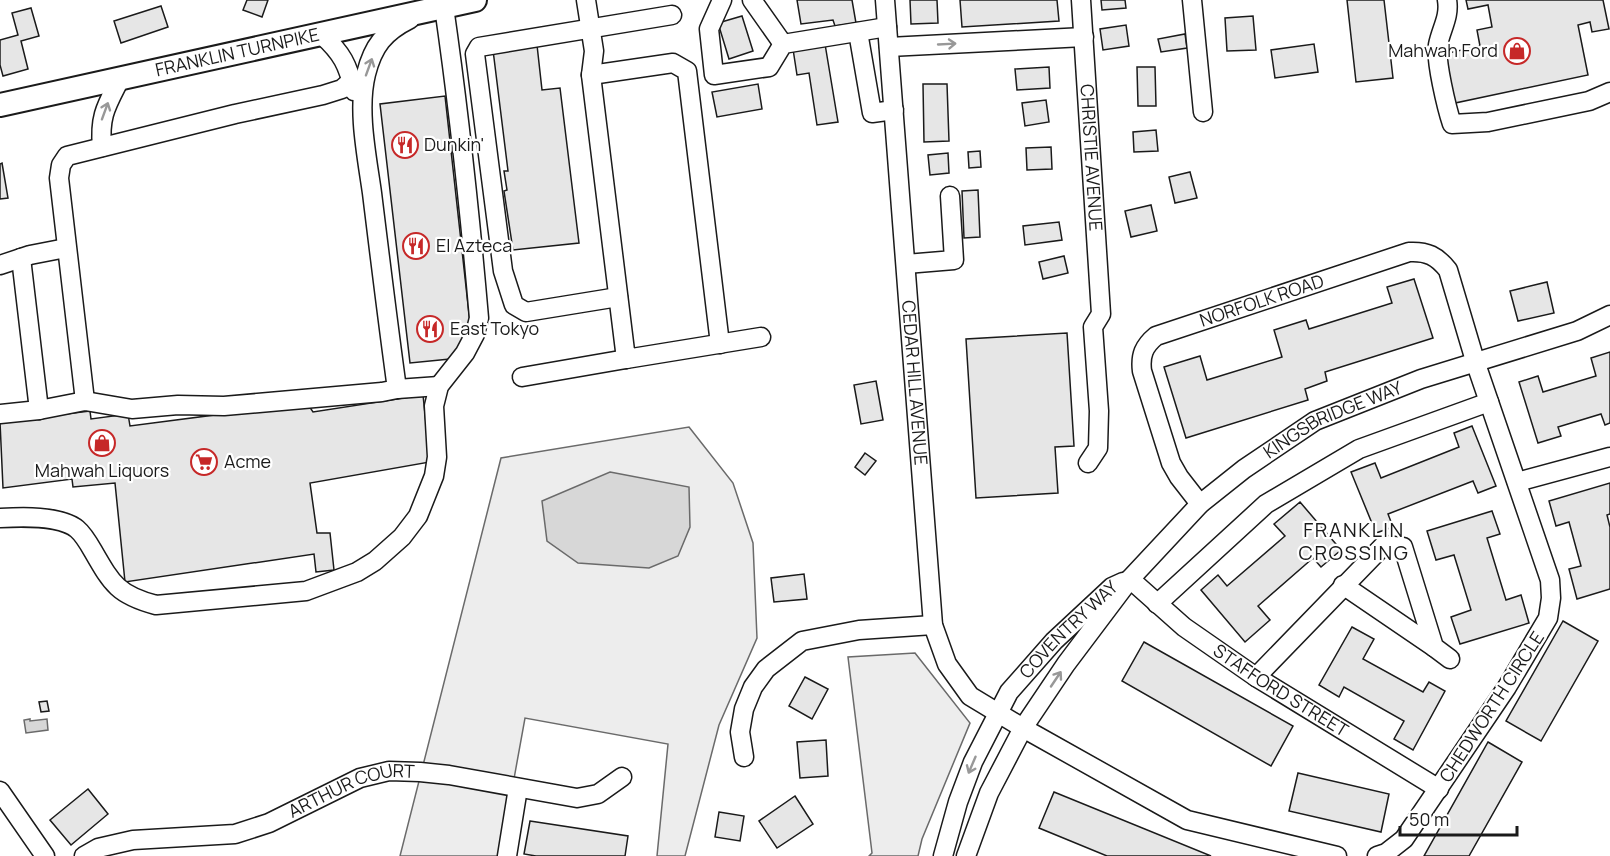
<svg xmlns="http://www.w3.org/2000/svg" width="1610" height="856" viewBox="0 0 1610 856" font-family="Manrope,sans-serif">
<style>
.built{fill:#ededed;stroke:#6a6a6a;stroke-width:1.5}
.water{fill:#d7d7d7;stroke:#6a6a6a;stroke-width:1.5}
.building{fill:#e6e6e6;stroke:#1a1a1a;stroke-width:1.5}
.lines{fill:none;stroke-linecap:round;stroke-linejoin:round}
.minor-casing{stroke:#1a1a1a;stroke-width:21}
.major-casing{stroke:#1a1a1a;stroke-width:26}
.minor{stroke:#fff;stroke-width:18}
.major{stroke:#fff;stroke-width:22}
.oneway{stroke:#989898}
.labels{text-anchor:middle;stroke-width:4.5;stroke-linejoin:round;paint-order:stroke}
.poi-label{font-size:18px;fill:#1a1a1a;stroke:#fff;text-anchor:start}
.street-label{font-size:18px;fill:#1a1a1a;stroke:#fff}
.neighbourhood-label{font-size:20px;letter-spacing:1.5px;fill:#1a1a1a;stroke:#fff}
</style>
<rect width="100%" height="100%" fill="#fff"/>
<!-- built -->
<g class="built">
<polygon points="689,427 733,483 753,543 757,638 719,725 685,856 657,856 668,744 525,718 500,856 400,856 501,458"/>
<polygon points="915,653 970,723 922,839 918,856 869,856 872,853 848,657"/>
</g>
<!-- water -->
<g class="water">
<polygon points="610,472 689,487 690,527 678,556 649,568 578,563 547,541 542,501"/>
<polygon points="30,719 30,721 47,719 48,730 26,733 24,720"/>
</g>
<!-- building -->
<g class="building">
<polygon points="247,0 268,0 262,17 243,10"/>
<polygon points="797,0 852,0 856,23 835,26 833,20 801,24"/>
<polygon points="910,0 937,0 938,23 911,24"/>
<polygon points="960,0 1057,0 1059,21 962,27"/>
<polygon points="1101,0 1125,0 1126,8 1102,10"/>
<polygon points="1347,0 1384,0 1393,78 1356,82"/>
<polygon points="1466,0 1603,0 1609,29 1592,32 1590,22 1578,25 1588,75 1455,103 1444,54 1480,46 1477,30 1492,27 1488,5 1468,9"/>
<polygon points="161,6 168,27 121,43 114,21"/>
<polygon points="31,8 39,36 21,41 28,69 3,76 0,65 0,40 18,35 12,13"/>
<polygon points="742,16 753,51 729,59 718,23"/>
<polygon points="1253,16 1256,50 1227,51 1225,18"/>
<polygon points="1126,25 1129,46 1103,50 1100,29"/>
<polygon points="1185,34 1187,48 1161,52 1158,39"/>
<polygon points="825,44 838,122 817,125 809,73 797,75 793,49"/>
<polygon points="1314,44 1318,72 1275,78 1271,50"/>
<polygon points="537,45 542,90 560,88 579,243 513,250 504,191 507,190 504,171 508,171 493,50"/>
<polygon points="1049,67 1050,88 1017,90 1015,69"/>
<polygon points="1137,67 1155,67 1156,106 1138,106"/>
<polygon points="758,84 762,109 717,117 712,92"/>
<polygon points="923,84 947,84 949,141 924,142"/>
<polygon points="445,96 471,332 450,359 410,363 380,104"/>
<polygon points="1046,100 1049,122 1025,126 1022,103"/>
<polygon points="1156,130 1158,151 1134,152 1133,132"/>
<polygon points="1051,147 1052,169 1027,170 1026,148"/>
<polygon points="980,151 981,167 969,168 968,152"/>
<polygon points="948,153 949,173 930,175 928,155"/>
<polygon points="2,163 8,198 0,199 0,164"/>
<polygon points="1190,172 1197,198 1175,203 1169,177"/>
<polygon points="978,190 980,237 964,238 962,191"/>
<polygon points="1151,205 1157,231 1131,237 1125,211"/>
<polygon points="1059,222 1062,240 1025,245 1023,226"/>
<polygon points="1064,256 1068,273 1043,279 1039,262"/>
<polygon points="1414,279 1433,338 1325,372 1327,381 1305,389 1308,400 1186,438 1164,367 1200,356 1207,380 1282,357 1274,330 1306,320 1309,329 1392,303 1387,287"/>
<polygon points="1547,282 1554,313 1518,321 1510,291"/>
<polygon points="1067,333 1074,446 1055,447 1058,493 976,498 966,339"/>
<polygon points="1610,352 1610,423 1605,425 1601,414 1558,427 1561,436 1538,443 1519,382 1538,376 1543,392 1596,376 1591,358"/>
<polygon points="876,381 883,420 861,424 854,385"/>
<polygon points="423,395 430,462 310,483 317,533 330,533 334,570 316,572 314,554 125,582 115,483 73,487 72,479 3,488 0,422 90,411 91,419 128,414 130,426 307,403 313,412"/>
<polygon points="1472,426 1496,486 1478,493 1473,481 1388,514 1393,527 1376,533 1351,472 1375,463 1381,478 1459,447 1454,433"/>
<polygon points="865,453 876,461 865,475 855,467"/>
<polygon points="1610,483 1610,514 1607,515 1610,527 1610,589 1577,599 1569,569 1581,566 1569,522 1556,526 1549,501"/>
<polygon points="1300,502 1341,550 1321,567 1313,558 1258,606 1270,620 1245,642 1201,590 1218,575 1227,586 1285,536 1274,524"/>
<polygon points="1492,511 1500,534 1487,538 1506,600 1521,595 1529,623 1460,644 1451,617 1471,610 1454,555 1436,560 1427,531"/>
<polygon points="804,574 807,599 774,602 771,578"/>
<polygon points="1563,621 1598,641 1541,741 1506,721"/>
<polygon points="1352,627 1374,639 1363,659 1423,692 1429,682 1445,691 1413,750 1394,739 1404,721 1344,687 1339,697 1319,685"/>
<polygon points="1144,642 1293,726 1271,766 1122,681"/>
<polygon points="805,677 828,689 812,719 789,706"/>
<polygon points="47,701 49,711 41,712 39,702"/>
<polygon points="826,740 828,776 800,778 797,742"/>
<polygon points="1488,742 1522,762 1469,856 1424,856"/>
<polygon points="1298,773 1389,794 1381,832 1289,811"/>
<polygon points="88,789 108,814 71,845 50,820"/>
<polygon points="1054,792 1211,856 1107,856 1039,828"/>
<polygon points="795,796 813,824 777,848 759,821"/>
<polygon points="719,812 744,816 740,841 715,837"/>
<polygon points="530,821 628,836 625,856 536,856 524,854"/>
</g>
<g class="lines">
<defs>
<g id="minor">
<polyline points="586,0 594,51 591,75 626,359 761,337"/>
<polyline points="722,0 709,29 714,75 769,67 783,44 887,27"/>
<polyline points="752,0 783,44"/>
<path id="s1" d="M885 0 933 625 947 664 970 696 1023 728 1187 820 1337 856"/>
<path id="s2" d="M1081 0 1101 314 1093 327 1099 411 1098 448 1088 463"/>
<polyline points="1192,0 1203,112"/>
<path d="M1447 0C1450 17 1441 29 1438 45 1435 60 1447 109 1452 124L1488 122 1589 101 1610 92"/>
<polyline points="858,32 872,113 894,110"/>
<path d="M322 35C342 53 348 65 354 91"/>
<polyline points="889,47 1084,37"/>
<polyline points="591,75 673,63 687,71 720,344"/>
<path d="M102 147C99 115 107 105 121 77"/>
<polyline points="21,258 39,410"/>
<polyline points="906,264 954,260 950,196"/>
<polyline points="0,265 30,255 66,248"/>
<polyline points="618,297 526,312 514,305 503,271 475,54 479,47 672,15"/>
<polyline points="522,377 626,359"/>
<polyline points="397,389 439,386"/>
<polyline points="85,401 59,178 61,165 67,156 235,114 323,95 342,89 351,81"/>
<path d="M0 414 39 410 85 401 132 409 178 405 224 406 382 392 397 389C388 324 380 258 372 193 367 157 357 110 366 74 373 46 384 32 410 19"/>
<polyline points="1517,482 1610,457"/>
<path id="s3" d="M1200 504 1179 477 1171 463 1142 371C1140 355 1144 346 1156 336L1409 252C1427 251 1437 256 1448 270L1476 364 1550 580 1551 598 1548 618 1507 687 1404 839 1386 853 1377 856"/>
<path d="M0 518C20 517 60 515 77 529 83 534 89 544 93 551 112 584 118 595 156 605L306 591 357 572 375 561 402 537 418 516 434 476 437 457 434 406 439 386 465 353 475 334 479 318C470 214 459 111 444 7"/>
<path id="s4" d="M1130 579 1184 627 1256 677 1439 789"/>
<polyline points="1343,585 1434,647"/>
<polyline points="1157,604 1266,504 1359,449 1489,402"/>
<polyline points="1256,677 1384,545 1403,547 1434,647 1450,659"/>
<polyline points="744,757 740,732 744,709 753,687 766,669 802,641 859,630 933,625"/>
<polyline points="0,791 45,856"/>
<path id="s5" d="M84 856 98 848 133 840 235 834 269 823 360 778 389 771 420 772 449 775 577 798 598 794 622 777"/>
<polyline points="507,856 518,788"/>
<path id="s6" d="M943 856 958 802 973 762 1009 692 1054 641 1112 587 1123 582"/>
<path id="s7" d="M966 856 989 793 1023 728 1066 664 1130 579 1200 504 1244 469 1315 421 1421 379 1577 331 1610 315"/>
</g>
<g id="major">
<path id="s8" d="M0 105 475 0"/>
</g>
</defs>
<!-- minor casing -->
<use href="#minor" class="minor-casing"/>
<!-- major casing -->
<use href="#major" class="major-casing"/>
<!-- minor -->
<use href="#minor" class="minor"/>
<!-- major -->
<use href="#major" class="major"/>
</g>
<!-- one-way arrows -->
<defs><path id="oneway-shaft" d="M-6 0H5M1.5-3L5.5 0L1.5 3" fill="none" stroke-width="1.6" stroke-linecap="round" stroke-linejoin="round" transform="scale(1.5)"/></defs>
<g class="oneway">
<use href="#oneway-shaft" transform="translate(947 44) rotate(-3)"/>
<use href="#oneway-shaft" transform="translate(369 67) rotate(-70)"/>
<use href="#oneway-shaft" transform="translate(105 111) rotate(-70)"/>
<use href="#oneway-shaft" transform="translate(1056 679) rotate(-56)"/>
<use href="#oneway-shaft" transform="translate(972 765) rotate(113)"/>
</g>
<!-- icons -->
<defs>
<symbol id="shop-ring" viewBox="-11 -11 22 22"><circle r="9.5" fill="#fff" stroke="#c62828" stroke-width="1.5"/><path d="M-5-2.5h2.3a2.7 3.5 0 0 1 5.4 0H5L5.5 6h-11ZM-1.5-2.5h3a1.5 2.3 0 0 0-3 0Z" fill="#c62828"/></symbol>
<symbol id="restaurant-ring" viewBox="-11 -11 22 22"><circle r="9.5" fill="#fff" stroke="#c62828" stroke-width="1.5"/><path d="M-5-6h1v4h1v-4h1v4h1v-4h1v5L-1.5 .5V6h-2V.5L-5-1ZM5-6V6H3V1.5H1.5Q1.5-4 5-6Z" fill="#c62828"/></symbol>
<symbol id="supermarket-ring" viewBox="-11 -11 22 22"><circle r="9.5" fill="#fff" stroke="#c62828" stroke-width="1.5"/><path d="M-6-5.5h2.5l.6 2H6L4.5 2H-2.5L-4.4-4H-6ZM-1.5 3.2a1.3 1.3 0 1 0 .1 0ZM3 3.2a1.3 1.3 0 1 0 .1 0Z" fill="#c62828"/></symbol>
</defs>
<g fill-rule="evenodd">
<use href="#shop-ring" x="1502" y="36" width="30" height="30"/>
<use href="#restaurant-ring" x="390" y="130" width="30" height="30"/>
<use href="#restaurant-ring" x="401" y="231" width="30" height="30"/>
<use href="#restaurant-ring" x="415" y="314" width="30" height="30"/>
<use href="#shop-ring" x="87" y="428" width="30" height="30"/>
<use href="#supermarket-ring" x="189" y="447" width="30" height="30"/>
</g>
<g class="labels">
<!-- poi labels -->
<g class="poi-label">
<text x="1498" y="57" text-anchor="end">Mahwah Ford</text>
<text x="424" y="151">Dunkin'</text>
<text x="436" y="252">El Azteca</text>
<text x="450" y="335">East Tokyo</text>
<text x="224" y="468">Acme</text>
<text x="102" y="477" text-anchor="middle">Mahwah Liquors</text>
</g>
<!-- street labels -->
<g class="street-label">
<text dy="6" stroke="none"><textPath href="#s8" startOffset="243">FRANKLIN TURNPIKE</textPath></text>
<text dy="6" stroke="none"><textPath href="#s2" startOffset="158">CHRISTIE AVENUE</textPath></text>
<text dy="6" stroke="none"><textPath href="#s3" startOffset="298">NORFOLK ROAD</textPath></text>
<text dy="6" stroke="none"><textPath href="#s1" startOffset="384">CEDAR HILL AVENUE</textPath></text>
<text dy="6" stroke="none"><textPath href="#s7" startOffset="585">KINGSBRIDGE WAY</textPath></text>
<text dy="6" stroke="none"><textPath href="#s6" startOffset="264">COVENTRY WAY</textPath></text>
<text dy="6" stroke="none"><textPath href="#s4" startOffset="188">STAFFORD STREET</textPath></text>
<text transform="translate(1492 707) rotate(-57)" y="6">CHEDWORTH CIRCLE</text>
<text dy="6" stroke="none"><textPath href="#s5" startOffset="280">ARTHUR COURT</textPath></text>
</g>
<!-- neighbourhood labels -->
<g class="neighbourhood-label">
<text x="1354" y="537">FRANKLIN<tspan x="1354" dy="23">CROSSING</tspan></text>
</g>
</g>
<!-- scale -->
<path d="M1400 826v9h117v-9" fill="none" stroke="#1a1a1a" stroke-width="3"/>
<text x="1409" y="826" font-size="18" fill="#1a1a1a" stroke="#ffffff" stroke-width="4.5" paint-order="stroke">50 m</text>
</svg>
